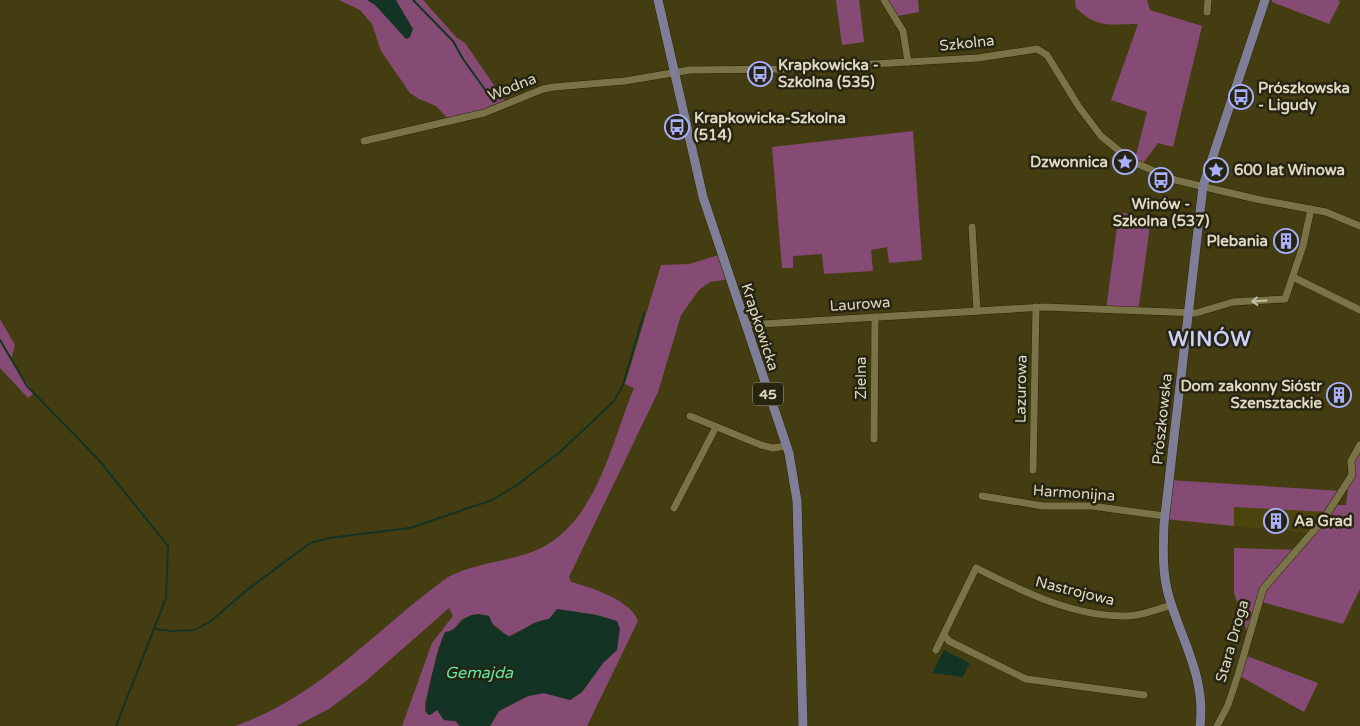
<svg xmlns="http://www.w3.org/2000/svg" width="1360" height="726" viewBox="0 0 1360 726" font-family="'Varela Round',sans-serif">
<style>
.built{fill:#4c440d}
.green{fill:#864b74}
.water{fill:#133424}
.lines{fill:none;stroke-linecap:round;stroke-linejoin:round}
.stream{stroke:#133424;stroke-width:2}
.minor-casing{stroke:#2a2404;stroke-width:8}
.major-casing{stroke:#2a2404;stroke-width:10}
.minor{stroke:#7a7348;stroke-width:7}
.major{stroke:#7e7e96;stroke-width:9}
.oneway{stroke:#c4c0a4}
.labels{text-anchor:middle;stroke-width:5;stroke-linejoin:round;paint-order:stroke}
.shield{fill:#272412;stroke:#a6a38d;stroke-width:1}
.shield-label{font-size:14px;font-weight:bold;fill:#ddd9c2}
.street-label{font-size:15px;fill:#ddd9c2;stroke:#272412}
.poi-label{font-size:15px;font-weight:bold;fill:#ddd9c2;stroke:#272412;text-anchor:start}
.water-label{font-size:16px;font-style:italic;fill:#5feaa9;stroke:#272412}
.district-label{font-size:20px;font-weight:bold;letter-spacing:1px;fill:#cbd0fb;stroke:#272412}
</style>
<rect width="100%" height="100%" fill="#453d12"/>
<!-- built -->
<polygon class="built" points="1234,507 1263,507 1328,512 1313,533 1234,526"/>
<!-- green -->
<g class="green">
<polygon points="339,0 423,0 457,38 465,43 507,104 451,122 436,106 419,99 410,93 381,51 372,24 360,10"/>
<polygon points="836,0 859,0 864,42 842,45"/>
<polygon points="884,0 918,0 919,12 893,17"/>
<path d="M1075 0H1147L1150 10 1202 26 1173 147 1158 143 1141 166 1134 163 1147 112 1111 100 1138 24C1110 24 1098 29 1076 8Z"/>
<polygon points="1272,0 1338,0 1340,2 1329,24 1272,2"/>
<polygon points="913,131 922,260 889,263 887,247 871,250 873,271 824,274 822,254 793,256 793,268 782,268 772,147"/>
<polygon points="1119,212 1151,219 1138,312 1106,310"/>
<path d="M722 254 730 279 710 282 699 290 681 315 658 392 569 577 571 582C590 587 631 600 638 621L587 726H490L499 711 528 696 544 693 570 700 582 692 603 663 617 650 597 615 557 609 549 619 542 620 507 637C500 628 489 621 479 614L462 619 439 647 425 703V712L432 713 437 710 444 720 455 721 460 726H402L432 643 453 616 449 608 366 681 329 709 296 726H235C321 696 376 629 448 577 475 563 505 562 532 552 596 528 611 443 634 388L625 384 661 265 689 264Z"/>
<polygon points="0,319 15,345 11,360 34,393 28,398 0,368"/>
<polygon points="1360,445 1360,589 1343,624 1258,601 1249,637 1234,593 1234,548 1299,550 1328,512 1234,507 1234,526 1165,519 1169,480 1342,491 1333,505 1346,505 1351,461"/>
<polygon points="1244,655 1318,683 1304,712 1238,675"/>
</g>
<!-- water -->
<g class="water">
<polygon points="367,0 396,0 413,29 410,37 406,39 375,5"/>
<path d="M557 609 597 615 617 621 620 629 617 650 603 663 582 692 570 700 544 693 528 696 499 711 490 726H460L456 721 444 720 437 710 430 715 427 714C423 705 439 643 445 632 462 631 460 608 489 616L494 627 510 637 534 623 549 619Z"/>
<polygon points="944,650 970,663 963,677 932,673"/>
</g>
<g class="lines">
<!-- stream -->
<g class="stream">
<polyline points="413,0 453,41 463,59 494,102"/>
<polyline points="0,340 27,386 98,459 168,546 166,598 116,726"/>
<polyline points="155,629 172,631 195,630 211,621 247,590 310,543 329,538 410,528 492,500 517,485 560,452 614,401 623,385 644,313"/>
</g>
<defs>
<g id="minor">
<polyline points="884,0 903,31 908,62"/>
<polyline points="1207,12 1208,0"/>
<polyline points="364,141 484,113 543,89 554,87 625,81 690,70 787,69 908,62 978,58 1037,49 1047,55 1079,107 1101,136 1133,162 1175,180 1256,199 1326,212 1360,226"/>
<polyline points="972,227 977,311"/>
<polyline points="1293,277 1360,310"/>
<polyline points="745,325 1045,307 1196,313 1233,302 1285,299 1303,246 1311,209"/>
<polyline points="690,416 761,445 773,448 786,446"/>
<polyline points="874,439 875,317"/>
<polyline points="1033,470 1036,307"/>
<polyline points="982,496 1043,506 1091,506 1165,516"/>
<polyline points="674,508 716,427"/>
<polyline points="944,635 949,641 1026,679 1144,695"/>
<path d="M936 650 976 568C1022 591 1073 617 1127 616 1142 616 1157 609 1172 605"/>
<polyline points="1217,726 1228,705 1238,675 1263,589 1323,520 1352,475 1351,461 1360,445"/>
</g>
<g id="major">
<polyline points="658,0 703,197 789,453 797,501 803,726"/>
<path d="M1200 726C1206 678 1182 641 1169 597 1162 573 1163 549 1164 524L1203 186 1265 0"/>
</g>
</defs>
<!-- minor casing -->
<use href="#minor" class="minor-casing"/>
<!-- major casing -->
<use href="#major" class="major-casing"/>
<!-- minor -->
<use href="#minor" class="minor"/>
<!-- major -->
<use href="#major" class="major"/>
</g>
<!-- one-way arrows -->
<defs><path id="oneway-shaft" d="M-6 0H5M1.5-3L5.5 0L1.5 3" fill="none" stroke-width="1.6" stroke-linecap="round" stroke-linejoin="round" transform="scale(1.25)"/></defs>
<use class="oneway" href="#oneway-shaft" transform="translate(1259 301) rotate(176)"/>
<!-- icons -->
<defs>
<symbol id="bus-ring" viewBox="-11 -11 22 22"><circle r="9.5" fill="#272412" stroke="#a9b0fc" stroke-width="1.5"/><path d="M-5-6H5V4H4V6H2V4H-2V6H-4V4H-5ZM-3.5-4V0h7V-4ZM-3.5 1.2v1.5H-2V1.2ZM2 1.2v1.5H3.5V1.2Z" fill="#a9b0fc"/></symbol>
<symbol id="sight-ring" viewBox="-11 -11 22 22"><circle r="9.5" fill="#272412" stroke="#a9b0fc" stroke-width="1.5"/><path d="M0-6L1.8-2.2L6-1.7L2.9 1.2L3.7 5.4L0 3.3L-3.7 5.4L-2.9 1.2L-6-1.7L-1.8-2.2Z" fill="#a9b0fc"/></symbol>
<symbol id="building-ring" viewBox="-11 -11 22 22"><circle r="9.5" fill="#272412" stroke="#a9b0fc" stroke-width="1.5"/><path d="M-4-6H4V6H1V3H-1V6H-4ZM-2.5-4.3h1.7v1.8h-1.7ZM.8-4.3h1.7v1.8H.8ZM-2.5-1h1.7V.8h-1.7ZM.8-1h1.7V.8H.8Z" fill="#a9b0fc"/></symbol>
</defs>
<g fill-rule="evenodd">
<use href="#bus-ring" x="746" y="60" width="28" height="28"/>
<use href="#bus-ring" x="1227" y="83" width="28" height="28"/>
<use href="#bus-ring" x="663" y="113" width="28" height="28"/>
<use href="#sight-ring" x="1111" y="148" width="28" height="28"/>
<use href="#sight-ring" x="1202" y="156" width="28" height="28"/>
<use href="#bus-ring" x="1147" y="166" width="28" height="28"/>
<use href="#building-ring" x="1272" y="227" width="28" height="28"/>
<use href="#building-ring" x="1325" y="381" width="28" height="28"/>
<use href="#building-ring" x="1262" y="507" width="28" height="28"/>
</g>
<g class="labels">
<!-- shield labels -->
<rect class="shield" x="753" y="382.5" width="30" height="23" rx="4"/>
<g class="shield-label">
<text x="768" y="399">45</text>
</g>
<!-- street labels -->
<g class="street-label">
<text transform="translate(967 43) rotate(-6)" y="5">Szkolna</text>
<text transform="translate(512 87) rotate(-22)" y="5">Wodna</text>
<text transform="translate(860 304) rotate(-4)" y="5">Laurowa</text>
<text transform="translate(760 327) rotate(72)" y="5">Krapkowicka</text>
<text transform="translate(861 378) rotate(-90)" y="5">Zielna</text>
<text transform="translate(1021 389) rotate(-89)" y="5">Lazurowa</text>
<text transform="translate(1162 419) rotate(-84)" y="5">Prószkowska</text>
<text transform="translate(1074 493) rotate(4)" y="5">Harmonijna</text>
<text transform="translate(1075 591) rotate(14)" y="5">Nastrojowa</text>
<text transform="translate(1232 641) rotate(-74)" y="5">Stara Droga</text>
</g>
<!-- poi labels -->
<g class="poi-label">
<text x="778" y="70">Krapkowicka -<tspan x="778" dy="17">Szkolna (535)</tspan></text>
<text x="1258" y="93">Prószkowska<tspan x="1258" dy="17">- Ligudy</tspan></text>
<text x="694" y="123">Krapkowicka-Szkolna<tspan x="694" dy="17">(514)</tspan></text>
<text x="1108" y="167" text-anchor="end">Dzwonnica</text>
<text x="1234" y="175">600 lat Winowa</text>
<text x="1161" y="209" text-anchor="middle">Winów -<tspan x="1161" dy="17">Szkolna (537)</tspan></text>
<text x="1268" y="246" text-anchor="end">Plebania</text>
<text x="1322" y="391" text-anchor="end">Dom zakonny Sióstr<tspan x="1322" dy="17">Szensztackie</tspan></text>
<text x="1294" y="526">Aa Grad</text>
</g>
<!-- water labels -->
<g class="water-label">
<text x="479" y="678">Gemajda</text>
</g>
<!-- district labels -->
<g class="district-label">
<text x="1210" y="346">WINÓW</text>
</g>
</g>
</svg>
